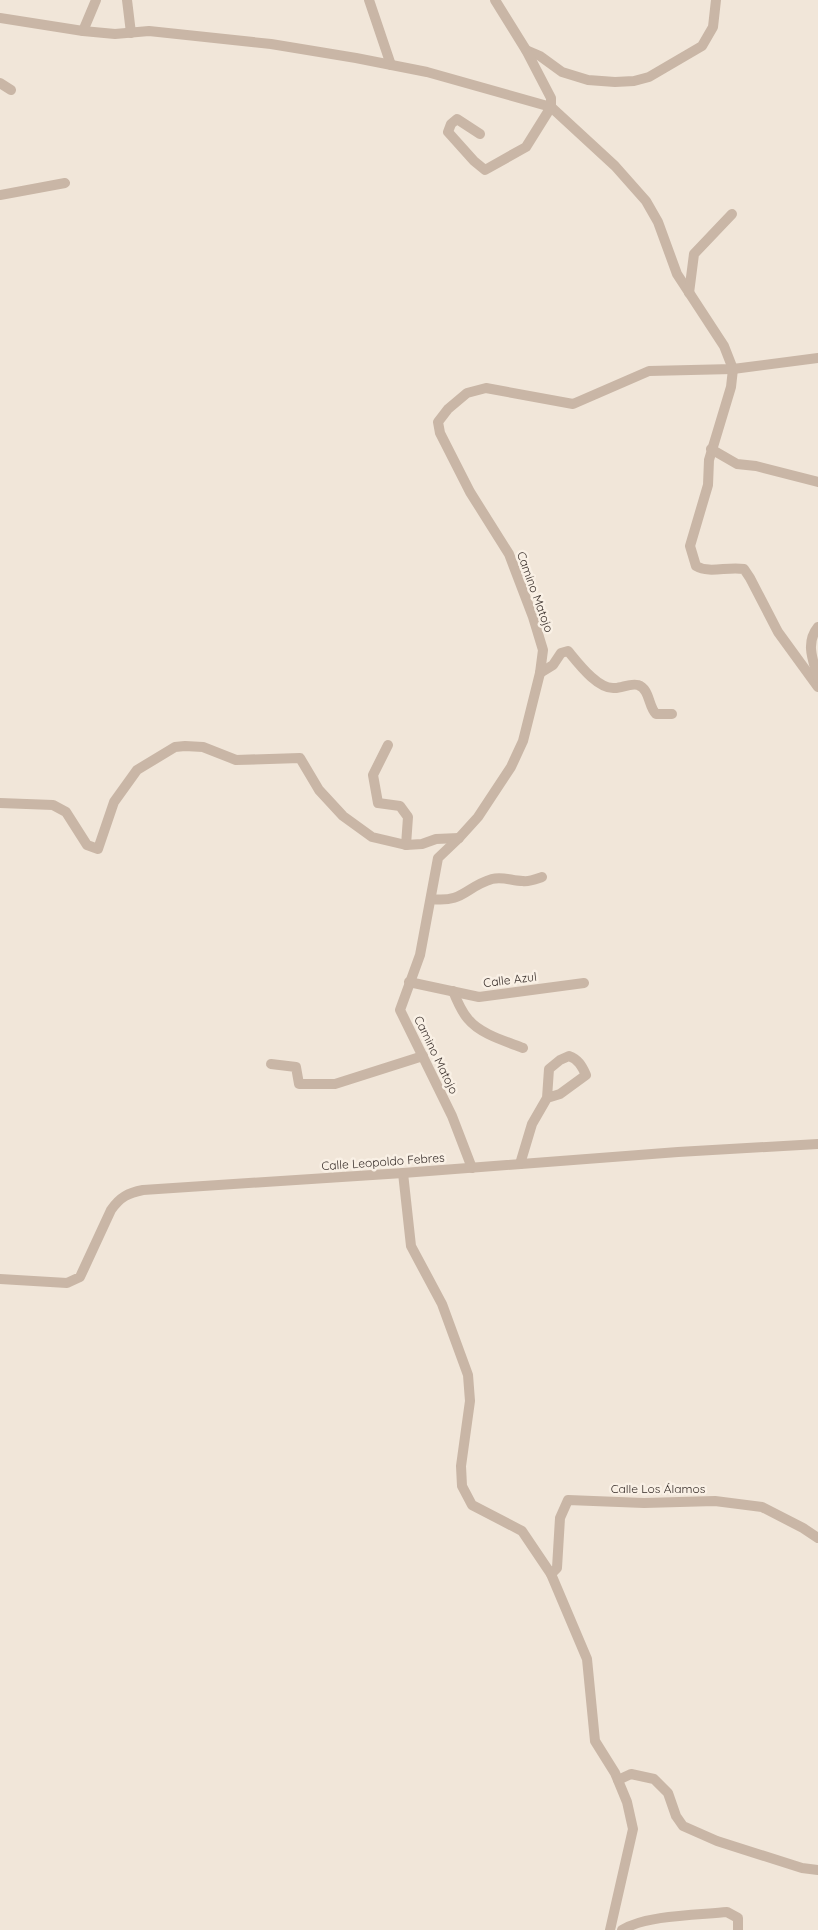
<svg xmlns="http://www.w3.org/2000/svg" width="818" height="1930" viewBox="0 0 818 1930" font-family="Quicksand,sans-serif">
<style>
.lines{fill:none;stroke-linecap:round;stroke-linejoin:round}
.minor{stroke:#c9b6a6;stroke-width:10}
.labels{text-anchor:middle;stroke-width:5;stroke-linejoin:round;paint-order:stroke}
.street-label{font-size:12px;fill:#352b27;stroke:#f9f0e5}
</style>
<rect width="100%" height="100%" fill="#f1e6d9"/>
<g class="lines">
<!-- minor -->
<g class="minor">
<polyline points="127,0 131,33"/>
<polyline points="369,0 391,65"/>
<path d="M0 18 83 31 115 34 149 31 271 44 356 58 427 72 551 107 615 166 646 201 658 222 677 274 724 346 733 369 731 387 709 460 708 485 690 546 696 566C710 574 727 566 744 569L750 578 778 632 818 687"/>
<polyline points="83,31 96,0"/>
<polyline points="526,50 540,56 562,72 588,80 615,82 634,81 649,77 702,46 713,27 716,0"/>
<polyline points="0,83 11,90"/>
<polyline points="480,134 457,119 451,124 448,132 474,161 485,170 526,147 551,107 551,98 526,50 495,0"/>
<polyline points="0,195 65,183"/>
<polyline points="689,293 694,254 732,214"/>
<polyline points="711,449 737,464 756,466 818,482"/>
<path d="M818 627C805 643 813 660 818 678"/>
<path d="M540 673 553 665 561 653 568 651C578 663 598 690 615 688 622 688 630 683 638 685 650 689 648 706 656 714H672"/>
<polyline points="388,745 373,775 378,803 400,806 408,817 406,845"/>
<polyline points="0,803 53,805 66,812 87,845 98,849 114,802 137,770 175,747 185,746 203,747 236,760 300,758 319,790 343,816 372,837 406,845 422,844 436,839 459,838"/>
<path d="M431 899C464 903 465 887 492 879 503 876 512 881 523 881 529 882 536 879 542 877"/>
<polyline points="409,982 479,997 584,983"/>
<path d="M453 991C457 1001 461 1011 468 1019 480 1034 505 1041 523 1048"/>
<polyline points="271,1064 296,1067 299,1084 335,1084 423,1056"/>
<path d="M520 1164 532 1124 547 1098 549 1069 560 1060 569 1056C578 1059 582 1066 586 1075L560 1094 547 1098"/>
<polyline points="472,1168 452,1116 400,1010 420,955 438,858 459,838 478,817 511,767 523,741 540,673 543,650 533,617 509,554 470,492 440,433 438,422 448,409 467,393 486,388 573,404 649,371 733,369 818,358"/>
<polyline points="403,1173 411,1246 442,1304 468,1375 470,1401 461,1466 462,1486 472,1505 522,1531 551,1574 587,1659 595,1741 615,1773 627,1802 633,1829 610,1930"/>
<path d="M0 1279 67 1283 80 1277 111 1210C120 1197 128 1193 143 1190L403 1173 678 1152 818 1144"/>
<polyline points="551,1574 557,1568 560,1518 568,1500 644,1503 715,1501 762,1507 803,1528 818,1538"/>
<polyline points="618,1780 631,1774 654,1779 668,1793 676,1816 683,1826 717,1841 802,1868 818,1870"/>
<path d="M622 1930C646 1915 698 1915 727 1912L738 1918V1930"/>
</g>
</g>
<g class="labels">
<!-- street labels -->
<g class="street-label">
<text transform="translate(535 592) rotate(70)" y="4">Camino Matojo</text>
<text transform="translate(510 980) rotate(-7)" y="4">Calle Azul</text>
<text transform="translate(436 1055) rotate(64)" y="4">Camino Matojo</text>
<text transform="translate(383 1162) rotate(-4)" y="4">Calle Leopoldo Febres</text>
<text x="658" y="1493">Calle Los Álamos</text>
</g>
</g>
</svg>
